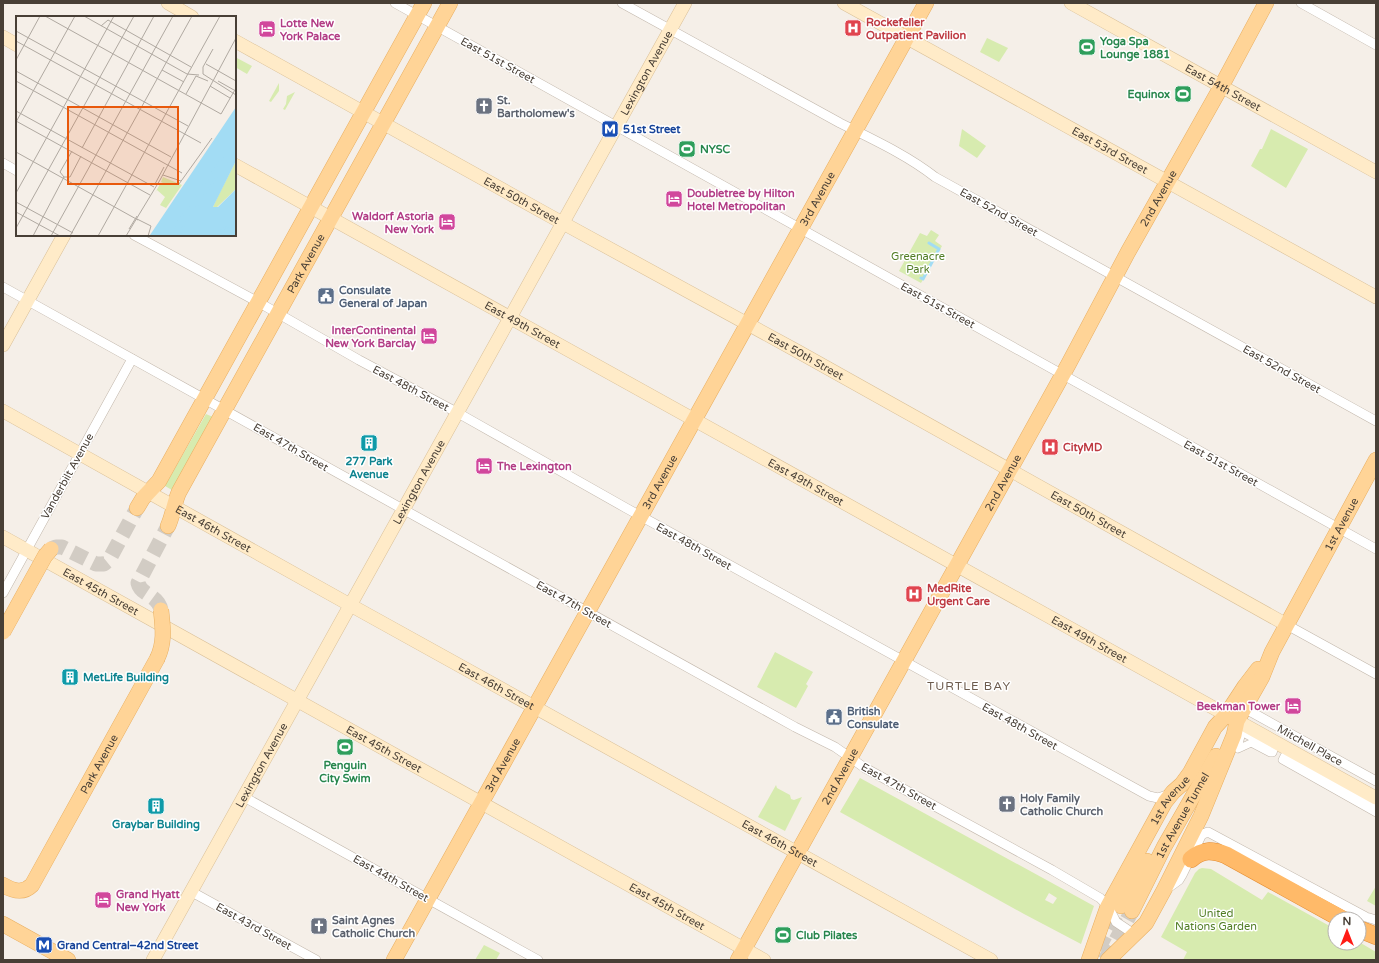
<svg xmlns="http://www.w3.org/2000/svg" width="1379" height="963" viewBox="0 0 1379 963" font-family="'Varela Round',sans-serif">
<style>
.green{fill:#d7ebaf;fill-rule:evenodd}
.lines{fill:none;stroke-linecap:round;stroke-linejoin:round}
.stream{stroke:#a2dcf4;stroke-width:3}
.primary-tunnel{stroke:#d2ccc4;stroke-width:15;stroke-dasharray:15 8;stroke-linecap:butt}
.pedestrian-casing{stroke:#c1b6aa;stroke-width:8}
.minor-casing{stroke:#c1b6aa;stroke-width:10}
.secondary-casing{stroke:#dac098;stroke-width:14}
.primary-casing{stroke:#e9af61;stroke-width:16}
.motorway-casing{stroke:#e48d32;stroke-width:18}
.pedestrian{stroke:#fff;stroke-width:7}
.minor{stroke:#fff;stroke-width:9}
.secondary{stroke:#ffebc8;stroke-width:13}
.primary{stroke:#ffd497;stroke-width:15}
.motorway{stroke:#ffba69;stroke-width:17}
.primary-bridge-casing{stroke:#e9af61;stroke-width:16;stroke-linecap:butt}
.primary-bridge{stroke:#ffd497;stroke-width:15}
.labels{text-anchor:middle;stroke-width:3;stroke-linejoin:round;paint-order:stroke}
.health-label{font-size:11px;font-weight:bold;fill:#be3a42;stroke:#fff;text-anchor:start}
.hotel-label{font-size:11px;font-weight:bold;fill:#b23c85;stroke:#fff;text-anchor:start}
.leisure-label{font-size:11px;font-weight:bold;fill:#27864d;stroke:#fff;text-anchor:start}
.street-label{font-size:11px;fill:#483f36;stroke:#fff}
.worship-label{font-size:11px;font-weight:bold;fill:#5b616d;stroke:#fff;text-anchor:start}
.transit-label{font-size:11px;font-weight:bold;fill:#164399;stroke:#fff;text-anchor:start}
.park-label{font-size:11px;fill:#527e26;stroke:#fff}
.service-label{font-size:11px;font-weight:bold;fill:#4e5e75;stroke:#fff;text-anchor:start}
.culture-label{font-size:11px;font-weight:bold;fill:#0d838f;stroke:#fff}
.neighbourhood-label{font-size:12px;letter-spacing:1px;fill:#6c5b4d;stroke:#fff}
.inset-river{fill:none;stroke:#a2dcf4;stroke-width:2}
.inset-road{fill:none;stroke:#b0a9a1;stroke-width:1}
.view{fill:#e8590c;fill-opacity:0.15;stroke:#e8590c;stroke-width:2}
.inset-edge{fill:none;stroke:#483f36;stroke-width:2}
</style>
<rect width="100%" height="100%" fill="#f5efe8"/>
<!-- green -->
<g class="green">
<polygon points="987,38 1008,48 999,62 980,52"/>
<polygon points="235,57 252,66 247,74 235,67"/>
<polygon points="279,83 279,91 271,102 269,101"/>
<polygon points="295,92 285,110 283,109 286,104 287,96"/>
<polygon points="962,129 986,146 977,158 959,146"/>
<polygon points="1271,129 1308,149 1286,188 1251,166 1260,149 1262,149"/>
<polygon points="931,230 939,235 935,241 942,246 921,283 899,271 920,233 927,236"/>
<polygon points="206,414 213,417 172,490 165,486"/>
<polygon points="775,652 813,672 806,684 808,686 796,708 757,687"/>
<path d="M860 778 1094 906 1081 944 1024 914 840 812ZM1049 893 1057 898 1053 904 1045 900Z"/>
<polygon points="776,785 777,788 790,795 791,799 794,800 802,797 785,831 758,817"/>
<polygon points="1202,868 1211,869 1262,900 1268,892 1335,929 1335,943 1359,942 1376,952 1376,960 1183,960 1187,952 1161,937 1195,873 1199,869"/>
<polygon points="1376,886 1376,906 1367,901"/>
<polygon points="484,945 500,953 496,960 475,960"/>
</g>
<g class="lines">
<!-- stream -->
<polyline class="stream" points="921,278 923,279 939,249 929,243"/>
<!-- primary-tunnel -->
<g class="primary-tunnel">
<polyline points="51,549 56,547 62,547 96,564 104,564 109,560 137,508"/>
<path d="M161 610C158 594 141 596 138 583L168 526"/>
<polyline points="1098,949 1121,906"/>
<polyline points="1105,960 1132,911"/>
</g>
<defs>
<g id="pedestrian">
<polygon points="1243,734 1245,734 1274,750 1273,753 1270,753 1251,743 1238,749 1241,736"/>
<polyline points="1376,807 1284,756 1282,760 1376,813"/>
</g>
<g id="minor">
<polyline points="395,3 1376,549"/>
<path d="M622 3 840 123C872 139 907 155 935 177L1376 421"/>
<polyline points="1301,3 1376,45"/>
<polyline points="3,163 17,171"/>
<polyline points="134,235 258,302 359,360 458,413 626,508 1149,796 1158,798 1170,794"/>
<path d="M3 287C267 433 530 581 795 727L835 747 865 768 1052 870 1100 898 1108 906 1116 922 1134 934"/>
<polyline points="3,593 132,359"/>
<polyline points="1287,625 1376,674"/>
<polyline points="1244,708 1376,781"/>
<polyline points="244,797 538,960"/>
<polyline points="1168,888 1179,880 1182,875 1201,836 1203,834 1208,832 1366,917 1376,920"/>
<polyline points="192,892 316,960"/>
</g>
<g id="secondary">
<polyline points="168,3 192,17"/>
<path id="s1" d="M844 3 1376 297"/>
<path id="s2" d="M1071 3 1376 172"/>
<polyline points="3,37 17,45"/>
<path id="s3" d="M235 41 550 216 797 351 1287 625"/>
<path id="s4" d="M235 165 1376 798"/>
<polyline points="3,345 64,235"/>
<path id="s5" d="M3 411 361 611 991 960"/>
<path id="s6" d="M3 537 764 960"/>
<path id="s7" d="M153 960 685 3"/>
</g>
<g id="primary">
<polyline points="137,508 143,498 159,481 424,3"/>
<path id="s8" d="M168 526C173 515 174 503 179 492L450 3"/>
<path id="s9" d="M3 885C13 891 23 894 32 885L157 659"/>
<polyline points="1121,906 1147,861"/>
<path id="s10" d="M1132 911 1164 847 1216 756"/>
<polyline points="3,924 68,960"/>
<path id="s11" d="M394 960 926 3"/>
<path id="s12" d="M738 960 1068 365 1128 252 1221 87 1266 3"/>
<path id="s13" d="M1089 960 1108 906 1165 802 1173 792 1182 784 1190 773 1215 727 1226 715 1245 686 1258 669"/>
<path id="s14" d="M1108 960 1146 923 1164 890 1201 816 1234 735 1237 721 1262 677 1272 652 1376 460"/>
</g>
<g id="motorway">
<path d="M1191 859C1203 849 1212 850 1226 855L1342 919"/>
<polyline points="1359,929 1376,936"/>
</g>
</defs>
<!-- pedestrian casing -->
<use href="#pedestrian" class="pedestrian-casing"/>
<!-- minor casing -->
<use href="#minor" class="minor-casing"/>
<!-- secondary casing -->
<use href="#secondary" class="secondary-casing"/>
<!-- primary casing -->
<use href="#primary" class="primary-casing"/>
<!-- motorway casing -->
<use href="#motorway" class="motorway-casing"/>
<!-- pedestrian -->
<use href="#pedestrian" class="pedestrian"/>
<!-- minor -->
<use href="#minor" class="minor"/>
<!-- secondary -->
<use href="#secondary" class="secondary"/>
<!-- primary -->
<use href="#primary" class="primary"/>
<!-- motorway -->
<use href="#motorway" class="motorway"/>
<defs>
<g id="primary-bridge">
<polyline points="3,632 45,556 51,549"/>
<path d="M157 659C165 643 163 628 161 610"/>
</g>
</defs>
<!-- primary-bridge casing -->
<use href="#primary-bridge" class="primary-bridge-casing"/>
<!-- primary-bridge -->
<use href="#primary-bridge" class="primary-bridge"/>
</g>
<!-- icons -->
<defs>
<symbol id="hospital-square" viewBox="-11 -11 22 22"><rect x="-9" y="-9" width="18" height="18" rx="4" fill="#e0444e" stroke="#fff"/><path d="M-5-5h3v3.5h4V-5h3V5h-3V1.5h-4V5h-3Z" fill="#fff"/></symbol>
<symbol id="hotel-square" viewBox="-11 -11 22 22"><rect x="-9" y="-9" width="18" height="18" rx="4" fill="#d1479c" stroke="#fff"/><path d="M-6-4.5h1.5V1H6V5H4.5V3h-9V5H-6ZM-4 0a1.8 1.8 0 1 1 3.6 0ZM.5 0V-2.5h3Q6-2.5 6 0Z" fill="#fff"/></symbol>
<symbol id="stadium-square" viewBox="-11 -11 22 22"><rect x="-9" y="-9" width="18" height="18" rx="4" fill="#2e9e5b" stroke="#fff"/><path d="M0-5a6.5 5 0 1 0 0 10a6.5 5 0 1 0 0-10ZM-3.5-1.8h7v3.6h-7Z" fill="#fff"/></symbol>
<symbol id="church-square" viewBox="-11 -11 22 22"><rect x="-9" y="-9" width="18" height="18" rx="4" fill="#6b7280" stroke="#fff"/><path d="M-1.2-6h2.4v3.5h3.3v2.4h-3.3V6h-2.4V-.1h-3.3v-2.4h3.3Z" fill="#fff"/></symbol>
<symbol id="metro-square" viewBox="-11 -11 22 22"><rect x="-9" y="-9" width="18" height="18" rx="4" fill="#1a4fb4" stroke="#fff"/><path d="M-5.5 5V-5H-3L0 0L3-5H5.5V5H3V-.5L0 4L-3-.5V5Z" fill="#fff"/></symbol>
<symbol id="civic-square" viewBox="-11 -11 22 22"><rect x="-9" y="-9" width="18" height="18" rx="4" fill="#5c6f8a" stroke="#fff"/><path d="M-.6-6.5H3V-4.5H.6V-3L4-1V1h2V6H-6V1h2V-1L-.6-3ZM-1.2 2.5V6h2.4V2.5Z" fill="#fff"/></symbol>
<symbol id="building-square" viewBox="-11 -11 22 22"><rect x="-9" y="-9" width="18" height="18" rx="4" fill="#0f9aa8" stroke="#fff"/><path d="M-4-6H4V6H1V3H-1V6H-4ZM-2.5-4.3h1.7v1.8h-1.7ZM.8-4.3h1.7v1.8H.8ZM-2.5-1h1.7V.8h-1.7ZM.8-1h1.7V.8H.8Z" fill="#fff"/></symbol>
</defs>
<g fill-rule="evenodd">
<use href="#hospital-square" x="843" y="18" width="20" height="20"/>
<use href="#hotel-square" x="257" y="19" width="20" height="20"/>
<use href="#stadium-square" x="1077" y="37" width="20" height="20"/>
<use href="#stadium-square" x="1173" y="84" width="20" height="20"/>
<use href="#church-square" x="474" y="96" width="20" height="20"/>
<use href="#metro-square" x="600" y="119" width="20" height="20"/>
<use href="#stadium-square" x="677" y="139" width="20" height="20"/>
<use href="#hotel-square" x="664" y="189" width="20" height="20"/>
<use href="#hotel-square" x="437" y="212" width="20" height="20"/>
<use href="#civic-square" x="316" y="286" width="20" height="20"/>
<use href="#hotel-square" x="419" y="326" width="20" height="20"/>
<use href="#building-square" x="359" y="433" width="20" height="20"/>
<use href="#hospital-square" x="1040" y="437" width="20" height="20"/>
<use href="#hotel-square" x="474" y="456" width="20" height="20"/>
<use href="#hospital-square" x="904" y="584" width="20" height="20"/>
<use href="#building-square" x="60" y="667" width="20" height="20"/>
<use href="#hotel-square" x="1283" y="696" width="20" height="20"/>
<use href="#civic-square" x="824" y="707" width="20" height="20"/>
<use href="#stadium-square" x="335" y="737" width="20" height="20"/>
<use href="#church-square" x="997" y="794" width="20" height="20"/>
<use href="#building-square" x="146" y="796" width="20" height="20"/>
<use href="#hotel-square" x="93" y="890" width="20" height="20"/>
<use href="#church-square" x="309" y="916" width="20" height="20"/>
<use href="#stadium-square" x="773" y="925" width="20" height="20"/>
<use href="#metro-square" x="34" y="935" width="20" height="20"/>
</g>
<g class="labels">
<!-- health labels -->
<g class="health-label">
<text x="866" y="26">Rockefeller<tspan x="866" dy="13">Outpatient Pavilion</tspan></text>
<text x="1063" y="451">CityMD</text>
<text x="927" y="592">MedRite<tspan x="927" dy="13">Urgent Care</tspan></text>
</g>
<!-- hotel labels -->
<g class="hotel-label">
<text x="280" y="27">Lotte New<tspan x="280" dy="13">York Palace</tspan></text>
<text x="687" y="197">Doubletree by Hilton<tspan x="687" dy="13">Hotel Metropolitan</tspan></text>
<text x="434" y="220" text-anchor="end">Waldorf Astoria<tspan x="434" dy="13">New York</tspan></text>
<text x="416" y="334" text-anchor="end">InterContinental<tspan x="416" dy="13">New York Barclay</tspan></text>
<text x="497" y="470">The Lexington</text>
<text x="1280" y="710" text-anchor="end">Beekman Tower</text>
<text x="116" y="898">Grand Hyatt<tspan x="116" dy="13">New York</tspan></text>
</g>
<!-- leisure labels -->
<g class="leisure-label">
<text x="1100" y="45">Yoga Spa<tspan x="1100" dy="13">Lounge 1881</tspan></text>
<text x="1170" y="98" text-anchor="end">Equinox</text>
<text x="700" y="153">NYSC</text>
<text x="345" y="769" text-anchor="middle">Penguin<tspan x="345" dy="13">City Swim</tspan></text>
<text x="796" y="939">Club Pilates</text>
</g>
<!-- street labels -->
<g class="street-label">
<text transform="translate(498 60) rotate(29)" y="4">East 51st Street</text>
<text dy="4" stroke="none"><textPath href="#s7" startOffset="1015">Lexington Avenue</textPath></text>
<text dy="4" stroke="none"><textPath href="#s2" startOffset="174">East 54th Street</textPath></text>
<text dy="4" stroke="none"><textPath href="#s1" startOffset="304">East 53rd Street</textPath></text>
<text dy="4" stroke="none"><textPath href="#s11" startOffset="871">3rd Avenue</textPath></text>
<text dy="4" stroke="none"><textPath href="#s12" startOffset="870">2nd Avenue</textPath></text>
<text dy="4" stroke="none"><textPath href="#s3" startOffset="328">East 50th Street</textPath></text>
<text transform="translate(999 212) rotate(29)" y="4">East 52nd Street</text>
<text dy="4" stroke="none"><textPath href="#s8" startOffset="297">Park Avenue</textPath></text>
<text transform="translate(938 305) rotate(29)" y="4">East 51st Street</text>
<text dy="4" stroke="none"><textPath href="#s4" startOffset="329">East 49th Street</textPath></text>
<text dy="4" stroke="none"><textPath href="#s3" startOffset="652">East 50th Street</textPath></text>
<text transform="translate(1282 369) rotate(29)" y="4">East 52nd Street</text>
<text transform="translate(411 388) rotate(28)" y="4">East 48th Street</text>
<text transform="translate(291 447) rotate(30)" y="4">East 47th Street</text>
<text transform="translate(1221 463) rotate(29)" y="4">East 51st Street</text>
<text transform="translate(67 476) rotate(-61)" y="4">Vanderbilt Avenue</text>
<text dy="4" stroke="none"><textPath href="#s11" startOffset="547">3rd Avenue</textPath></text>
<text dy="4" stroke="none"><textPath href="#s7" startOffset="547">Lexington Avenue</textPath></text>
<text dy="4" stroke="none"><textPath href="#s4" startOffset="653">East 49th Street</textPath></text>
<text dy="4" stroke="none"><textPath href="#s12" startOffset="546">2nd Avenue</textPath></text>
<text dy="4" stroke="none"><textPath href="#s3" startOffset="976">East 50th Street</textPath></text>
<text dy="4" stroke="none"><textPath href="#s14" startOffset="498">1st Avenue</textPath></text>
<text dy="4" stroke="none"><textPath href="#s5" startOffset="241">East 46th Street</textPath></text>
<text transform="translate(694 546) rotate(29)" y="4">East 48th Street</text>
<text dy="4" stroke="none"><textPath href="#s6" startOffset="112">East 45th Street</textPath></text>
<text transform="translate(574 604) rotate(29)" y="4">East 47th Street</text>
<text dy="4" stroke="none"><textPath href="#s4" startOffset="977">East 49th Street</textPath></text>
<text dy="4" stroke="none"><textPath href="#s5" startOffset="565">East 46th Street</textPath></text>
<text transform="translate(1020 726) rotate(29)" y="4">East 48th Street</text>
<text transform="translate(1310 745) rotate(29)" y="4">Mitchell Place</text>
<text dy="4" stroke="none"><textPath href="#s6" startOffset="436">East 45th Street</textPath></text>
<text dy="4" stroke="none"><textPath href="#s9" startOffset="170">Park Avenue</textPath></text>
<text dy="4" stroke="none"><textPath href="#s7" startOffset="223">Lexington Avenue</textPath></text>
<text dy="4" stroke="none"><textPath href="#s11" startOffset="223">3rd Avenue</textPath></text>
<text dy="4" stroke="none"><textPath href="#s12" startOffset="210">2nd Avenue</textPath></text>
<text transform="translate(899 786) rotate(29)" y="4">East 47th Street</text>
<text dy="4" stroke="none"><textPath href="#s13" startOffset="180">1st Avenue</textPath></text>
<text dy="4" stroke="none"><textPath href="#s10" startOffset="108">1st Avenue Tunnel</textPath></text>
<text dy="4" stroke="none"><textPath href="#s5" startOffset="889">East 46th Street</textPath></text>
<text transform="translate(391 878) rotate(29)" y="4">East 44th Street</text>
<text dy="4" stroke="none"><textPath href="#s6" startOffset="760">East 45th Street</textPath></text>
<text transform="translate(254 926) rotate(29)" y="4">East 43rd Street</text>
</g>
<!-- worship labels -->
<g class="worship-label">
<text x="497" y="104">St.<tspan x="497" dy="13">Bartholomew's</tspan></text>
<text x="1020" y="802">Holy Family<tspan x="1020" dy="13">Catholic Church</tspan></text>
<text x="332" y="924">Saint Agnes<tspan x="332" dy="13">Catholic Church</tspan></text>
</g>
<!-- transit labels -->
<g class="transit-label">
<text x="623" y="133">51st Street</text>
<text x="57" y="949">Grand Central–42nd Street</text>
</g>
<!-- park labels -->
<g class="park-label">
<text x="918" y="260">Greenacre<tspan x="918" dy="13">Park</tspan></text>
<text x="1216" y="917">United<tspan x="1216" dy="13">Nations Garden</tspan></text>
</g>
<!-- service labels -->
<g class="service-label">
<text x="339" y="294">Consulate<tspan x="339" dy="13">General of Japan</tspan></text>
<text x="847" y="715">British<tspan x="847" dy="13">Consulate</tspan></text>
</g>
<!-- culture labels -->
<g class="culture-label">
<text x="369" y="465">277 Park<tspan x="369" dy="13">Avenue</tspan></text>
<text x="83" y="681" text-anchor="start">MetLife Building</text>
<text x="156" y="828">Graybar Building</text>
</g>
<!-- neighbourhood labels -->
<g class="neighbourhood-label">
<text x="969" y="690">TURTLE BAY</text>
</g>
</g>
<!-- overview -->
<g transform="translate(16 16)">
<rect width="220" height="220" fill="#f5efe8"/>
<path d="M220 145V173L199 193 197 191 202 180ZM147 161 166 169 150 192 144 189 149 181 141 174 139 177 144 168 147 167 145 166Z" fill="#d7ebaf"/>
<path d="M220 91V145L197 191H202L220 173V220L134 219Z" fill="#a2dcf4"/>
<path class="inset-river" d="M152 220 220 122M161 220 220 132M196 220 213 210H220"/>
<path class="inset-road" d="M29 0 205 98 220 72M68 0 171 58M85 10 92 4 175 51M0 15 172 110M0 25 185 127M197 33 187 51V58L220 79M0 44 24 0M190 48 220 65M146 54 168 66M0 55 155 141M171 58 183 59M0 65 166 157M202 65 218 74M194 70 214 82M170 78 180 60 192 65M0 95 138 171M0 105 134 179M0 106 59 0M66 132 138 0M56 135 44 156 48 161H54L65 140M0 136 122 204M147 159 165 165M139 168 148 151M163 168 196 122M0 177 98 0M0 186 57 217M0 196 44 220M121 203 135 210 132 220M0 212 118 0M113 213 121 200M17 220 48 161M35 220 157 0M54 220 176 0M82 220 204 0M110 220 144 164 220 22"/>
<path class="view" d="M52 91H162V168H52Z"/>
<rect width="220" height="220" class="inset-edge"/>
</g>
<!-- border -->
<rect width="1379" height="963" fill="none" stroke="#483f36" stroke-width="8"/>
<!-- north arrow -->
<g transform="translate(1347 931)"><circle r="19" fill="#ffffff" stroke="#b6b2af"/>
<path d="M0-3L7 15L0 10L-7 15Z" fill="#ff1b15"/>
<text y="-6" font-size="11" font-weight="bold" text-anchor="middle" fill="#483f36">N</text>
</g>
</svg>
